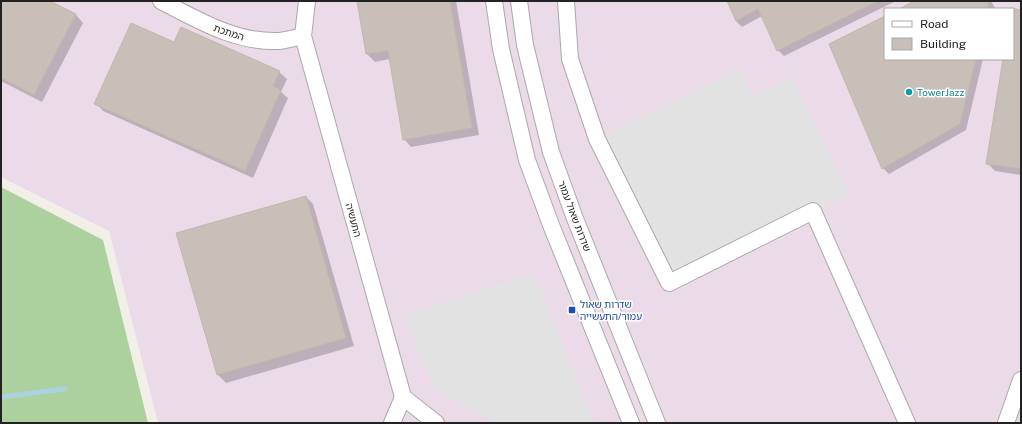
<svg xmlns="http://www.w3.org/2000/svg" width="1022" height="424" viewBox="0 0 1022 424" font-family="'Public Sans','Noto Sans Hebrew',sans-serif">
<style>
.industrial{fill:#ebdbe8;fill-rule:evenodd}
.forest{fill:#add19e}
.parking{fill:#e2e2e2}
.shadow{fill:#0003}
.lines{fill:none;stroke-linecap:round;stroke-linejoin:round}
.stream{stroke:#aad3df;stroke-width:5}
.building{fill:#c7bfb8;stroke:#c4b6ab}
.minor-casing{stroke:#a9a9a9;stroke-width:18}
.minor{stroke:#fff;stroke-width:16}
.culture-dot{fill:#0f9aa8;stroke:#fff;stroke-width:1.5}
.transit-dot{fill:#1a4fb4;stroke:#fff;stroke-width:1.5}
.labels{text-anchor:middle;stroke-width:3;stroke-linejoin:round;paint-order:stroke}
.street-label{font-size:10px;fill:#222;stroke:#fff}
.culture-label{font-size:10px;fill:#0d838f;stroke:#fff;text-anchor:start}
.transit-label{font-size:10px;fill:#164399;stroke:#fff;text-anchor:start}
</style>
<rect width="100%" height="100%" fill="#f2efe9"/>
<!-- industrial -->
<path class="industrial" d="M1 1H1021V423H158L109 231 1 177ZM885 9H1013V59H885Z"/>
<!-- forest -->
<polygon class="forest" points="1,187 103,240 148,423 1,423"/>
<!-- parking -->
<g class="parking">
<polygon points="739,69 753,96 791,77 849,194 669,283 597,139"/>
<polygon points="534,273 594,423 497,423 436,391 404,316"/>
</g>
<!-- shadow -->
<g class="shadow">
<polygon points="1,1 48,1 76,15 83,23 42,102 1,81"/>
<polygon points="358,1 456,1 479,135 411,147 404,139 390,59 375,62 367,54"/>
<polygon points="728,1 896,1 784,56 778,50 762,16 742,27 736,21"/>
<polygon points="916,1 991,1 995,8 901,9"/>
<polygon points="1013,9 1021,11 1021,175 995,171 987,163 1004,59 1013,59"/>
<polygon points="885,17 885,59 983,59 966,130 889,174 883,168"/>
<polygon points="174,44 279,72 287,79 281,92 288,98 253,178 103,111 96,103"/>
<polygon points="306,197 313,204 354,346 226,383 218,375 178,233"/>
</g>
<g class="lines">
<!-- stream -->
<polyline class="stream" points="1,397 64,389"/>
</g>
<!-- building -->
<g class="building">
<polygon points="1,1 50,1 76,14 34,95 1,78"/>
<polygon points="357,1 450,1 472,128 403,140 388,51 366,54"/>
<polygon points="727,1 878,1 777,51 758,9 736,21"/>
<polygon points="914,1 989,1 989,2 987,9 899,9"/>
<polygon points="1011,8 1021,10 1021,169 986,164 1003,59 1013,59 1013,9"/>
<polygon points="885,16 885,59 976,59 960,124 882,169 829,44"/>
<polygon points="131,23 174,42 181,27 280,71 273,86 281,90 245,171 94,104"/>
<polygon points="306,196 346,338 217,375 176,233"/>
</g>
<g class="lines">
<defs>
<g id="minor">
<path d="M161 1C198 20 236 43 279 41 287 40 295 38 303 36"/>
<polyline points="307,1 303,36 403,397 436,423"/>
<polyline points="494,1 501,49 527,160 551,225 631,423"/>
<polyline points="519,1 525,45 551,152 574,216 657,423"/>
<polyline points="566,1 570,59 597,139 669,283 813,211 907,423"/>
<polyline points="392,423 403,397"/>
<polyline points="1006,423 1021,380"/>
</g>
</defs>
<!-- minor casing -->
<use href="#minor" class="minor-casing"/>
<!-- minor -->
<use href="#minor" class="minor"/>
</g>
<!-- markers -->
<circle class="culture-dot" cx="909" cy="92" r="4"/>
<rect class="transit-dot" x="568" y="306" width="8" height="8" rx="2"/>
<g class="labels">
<!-- street labels -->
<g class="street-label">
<text transform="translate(229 32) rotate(19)" y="4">המתכת</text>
<text transform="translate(575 216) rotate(69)" y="4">שדרות שאול עמור</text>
<text transform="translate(354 220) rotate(75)" y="4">התעשיה</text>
</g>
<!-- culture labels -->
<g class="culture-label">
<text x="917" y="96">TowerJazz</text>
</g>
<!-- transit labels -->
<g class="transit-label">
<text x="580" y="308">שדרות שאול<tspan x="580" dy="12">עמור/התעשייה</tspan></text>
</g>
</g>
<!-- border -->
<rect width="1022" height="424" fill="none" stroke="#222222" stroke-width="4"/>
<!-- legend -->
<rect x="884" y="8" width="130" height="52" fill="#ffffff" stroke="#a7a7a7"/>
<rect x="892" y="21" width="20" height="6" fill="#ffffff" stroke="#a7a7a7"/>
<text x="920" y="28" font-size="12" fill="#222222">Road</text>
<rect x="892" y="38" width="20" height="12" fill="#c7bfb8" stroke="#a7a7a7"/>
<text x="920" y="48" font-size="12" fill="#222222">Building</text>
</svg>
